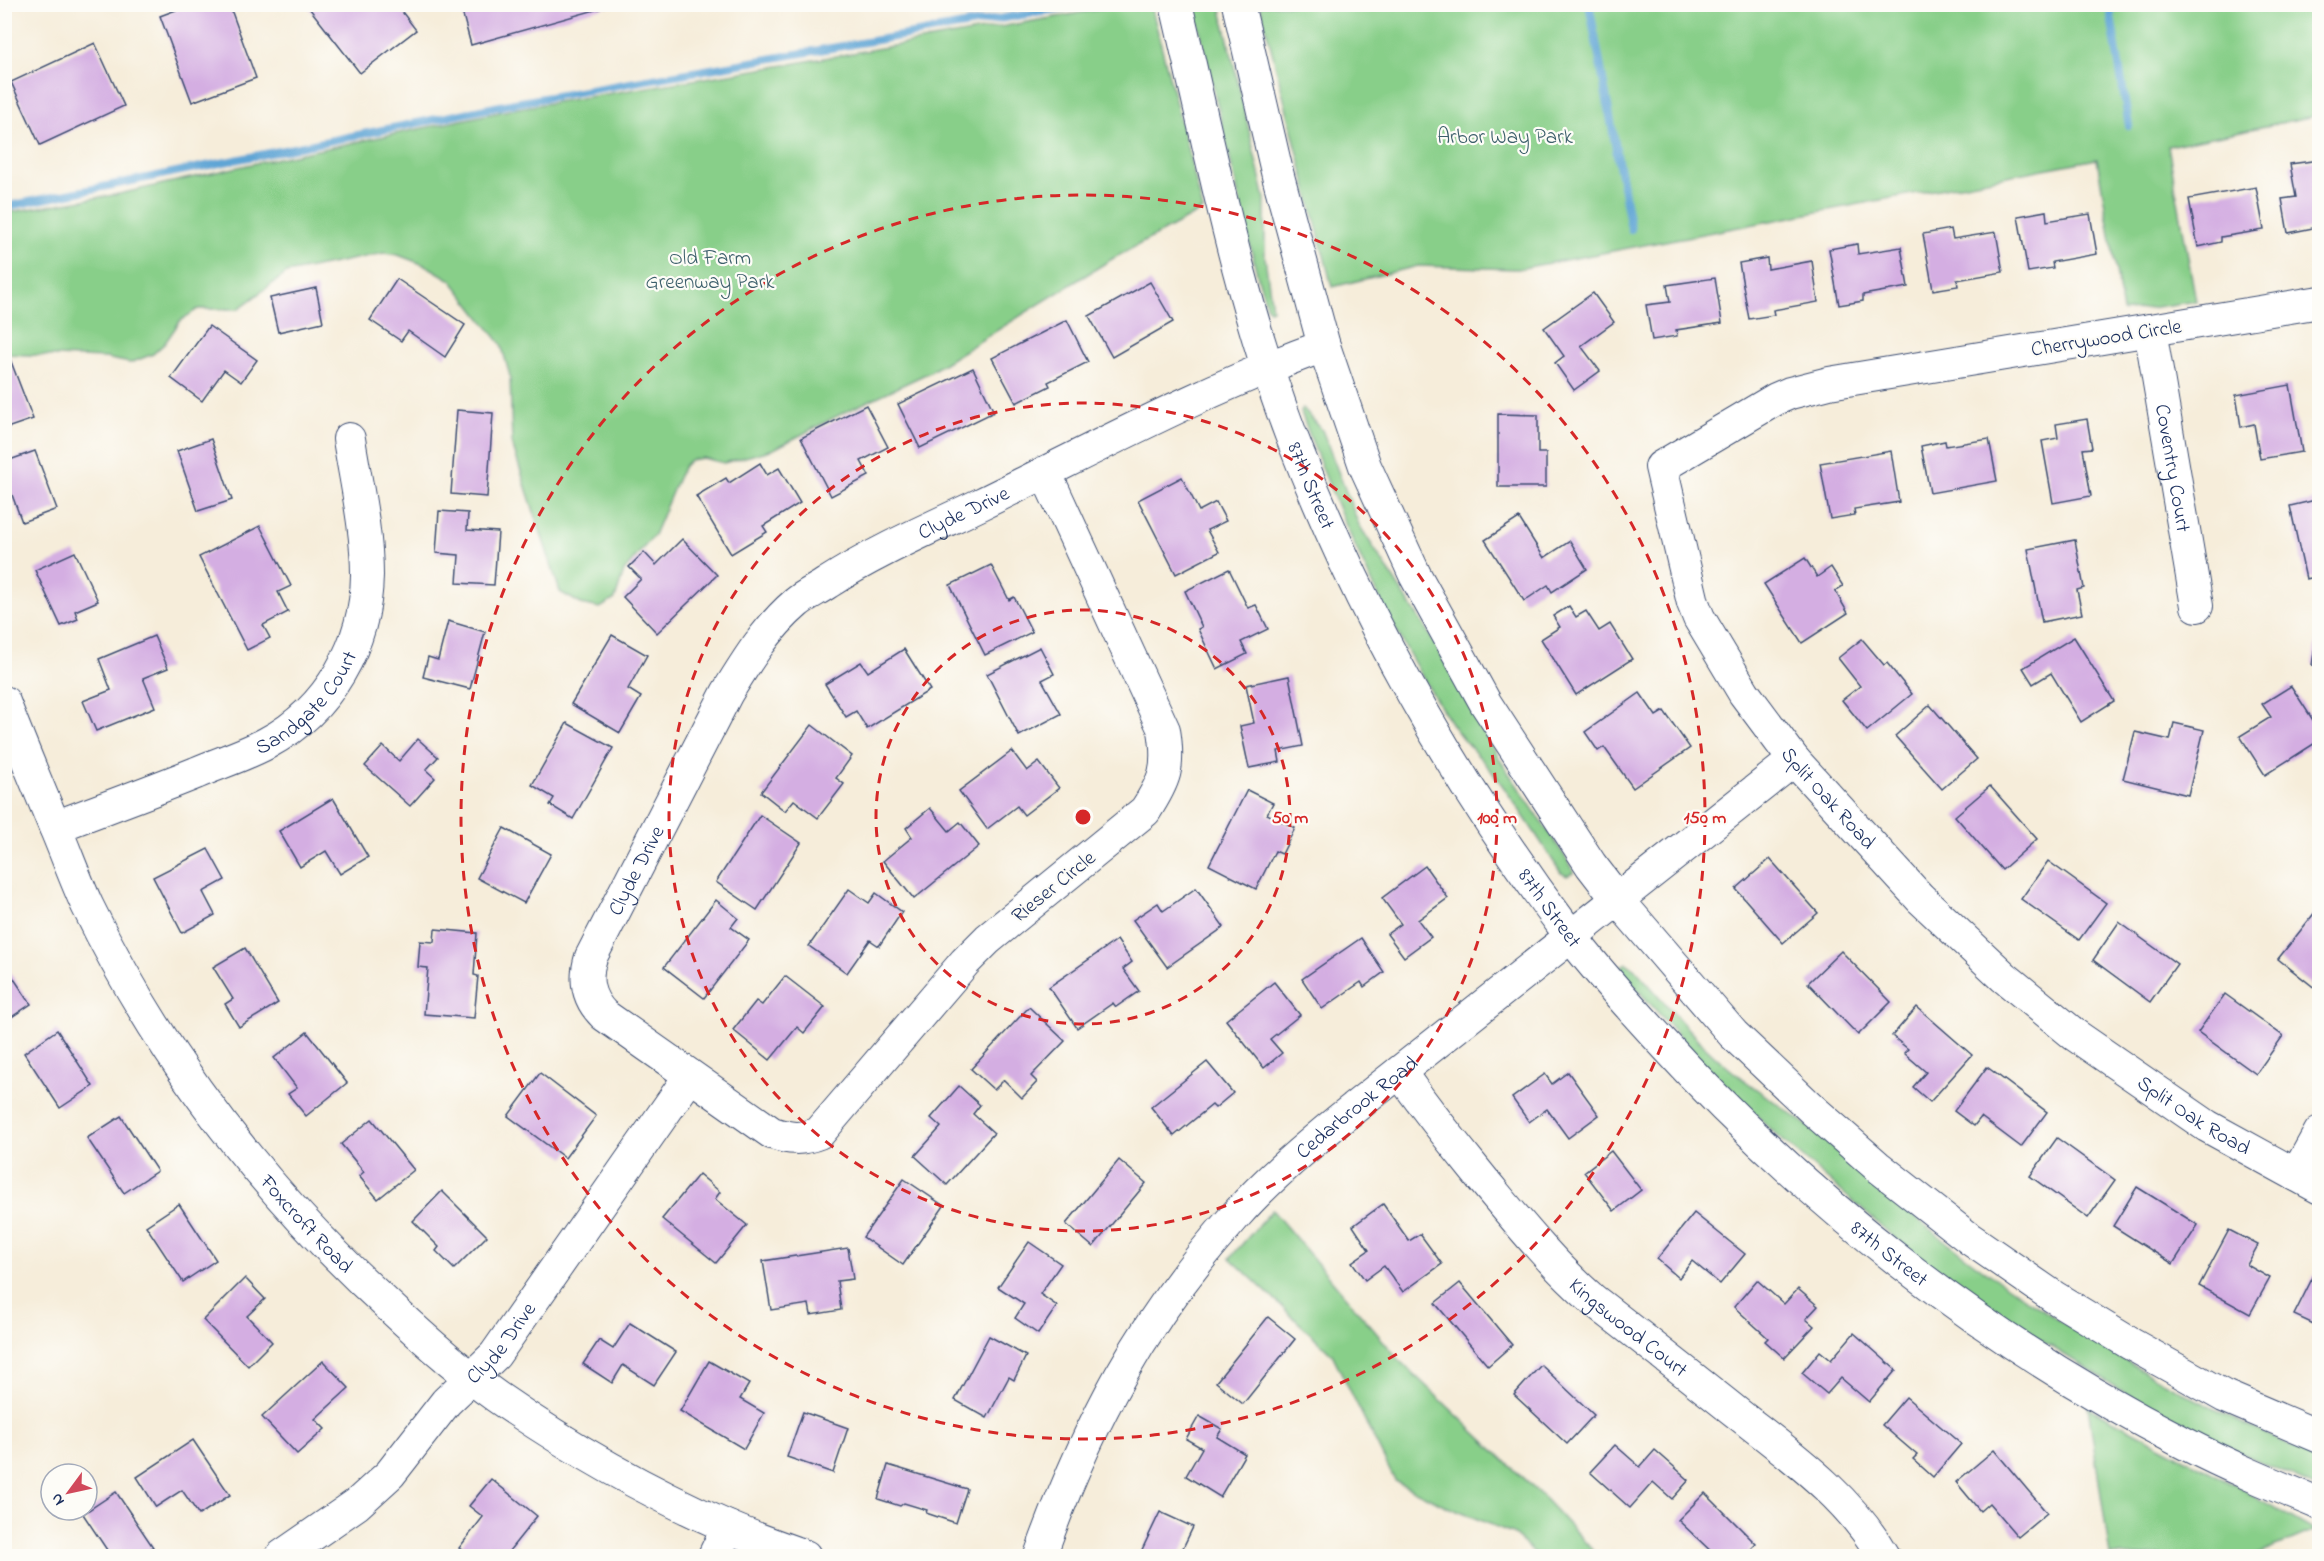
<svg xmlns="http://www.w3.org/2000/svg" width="2324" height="1561" viewBox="0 0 2324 1561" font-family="'Indie Flower',sans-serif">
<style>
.green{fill:#88cf89;stroke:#527f74;stroke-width:1.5}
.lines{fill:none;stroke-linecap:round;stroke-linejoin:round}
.stream{stroke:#5fa5d5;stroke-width:8}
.building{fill:#d4aee2}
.minor-casing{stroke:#3c4c71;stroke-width:34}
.minor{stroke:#fff;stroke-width:32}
.ring{fill:none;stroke:#d62828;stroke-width:3;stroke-dasharray:10 8}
.labels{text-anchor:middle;stroke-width:4.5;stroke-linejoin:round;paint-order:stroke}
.park-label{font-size:21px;fill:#3c5f6b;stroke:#fdfcf7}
.street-label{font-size:21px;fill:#1b2f5e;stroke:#fdfcf7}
.centre{fill:#d62828;stroke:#fdfcf7;stroke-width:3}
.ring-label{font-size:18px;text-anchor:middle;font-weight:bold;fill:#d62828;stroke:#fdfcf7;stroke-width:4.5;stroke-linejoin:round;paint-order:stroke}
</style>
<rect width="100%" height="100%" fill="#fdfcf7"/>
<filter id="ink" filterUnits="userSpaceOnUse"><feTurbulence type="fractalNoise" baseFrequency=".0167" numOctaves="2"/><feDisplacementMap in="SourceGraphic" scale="12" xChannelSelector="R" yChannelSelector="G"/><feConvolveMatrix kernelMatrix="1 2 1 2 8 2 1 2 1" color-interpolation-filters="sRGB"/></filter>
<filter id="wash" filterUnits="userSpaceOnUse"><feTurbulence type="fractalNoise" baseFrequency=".008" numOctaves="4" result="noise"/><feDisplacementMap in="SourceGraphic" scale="24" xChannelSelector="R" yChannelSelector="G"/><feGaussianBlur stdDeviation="1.35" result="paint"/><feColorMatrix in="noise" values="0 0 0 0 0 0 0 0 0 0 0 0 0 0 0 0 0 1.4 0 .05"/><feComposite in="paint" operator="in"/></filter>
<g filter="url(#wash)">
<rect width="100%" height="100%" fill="#f6edda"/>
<!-- green -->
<g class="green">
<polygon points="1124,5 1151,5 1203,210 1112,259 930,372 841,414 774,449 724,463 703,458 690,460 684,466 678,478 654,535 624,571 615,599 600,608 581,604 560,592 512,444 510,376 501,344 451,280 427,266 398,255 384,253 287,273 238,309 198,309 180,321 165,343 153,354 130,363 105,358 5,354 5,213 119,194 265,161 519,108 785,65"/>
<polygon points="1194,5 1220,5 1265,199 1265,257 1272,309 1269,310 1266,305 1257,274"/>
<polygon points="1260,5 2319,5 2319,115 2168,146 2196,301 2123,312 2097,159 1518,269 1418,266 1332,287"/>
<path d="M1303 408 1322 430 1359 525 1426 629 1502 763 1572 867 1573 873 1567 876 1561 873C1540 841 1520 809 1497 778 1483 759 1464 743 1451 723 1387 626 1340 520 1301 412Z"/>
<path d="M1626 963 1634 968C1663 1000 1691 1036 1724 1064 1753 1089 1786 1108 1815 1132 1872 1182 1929 1231 1991 1275 2094 1347 2204 1408 2319 1458V1488L2239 1452 2124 1392 2017 1325 1954 1282 1896 1239 1779 1137 1705 1065 1628 979 1621 967Z"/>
<polygon points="1272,1210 1402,1363 1546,1500 1598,1556 1538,1556 1512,1533 1450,1508 1395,1481 1332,1354 1230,1258"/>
<polygon points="2088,1407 2235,1485 2315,1531 2255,1556 2110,1556"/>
</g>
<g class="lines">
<!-- stream -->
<g class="stream">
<polyline points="1589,4 1631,229"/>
<polyline points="2109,4 2129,126"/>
<polyline points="4,207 515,103 1085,4"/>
</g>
</g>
<g id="blocks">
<!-- building -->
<g class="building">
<polygon points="192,4 229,4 256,78 192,102 160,16"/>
<polygon points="306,4 396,4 416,30 360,73"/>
<polygon points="460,4 613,4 613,5 471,45"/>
<polygon points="95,43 124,106 40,145 11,82"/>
<polygon points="2320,160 2320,197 2313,198 2318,227 2288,233 2282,199 2296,197 2290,164"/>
<polygon points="2256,187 2264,230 2221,237 2221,242 2198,247 2189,199"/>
<polygon points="2046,211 2047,221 2090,214 2097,254 2052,262 2053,268 2028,272 2018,216"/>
<polygon points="1951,229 1953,239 1996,232 2003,272 1957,280 1958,286 1933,290 1923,234"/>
<polygon points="1857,244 1858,254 1901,247 1908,287 1863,295 1863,301 1839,305 1829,249"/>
<polygon points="1767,258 1768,269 1812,261 1818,302 1773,310 1774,315 1749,319 1739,263"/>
<polygon points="1715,278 1722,323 1676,330 1677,336 1652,340 1646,305 1670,302 1667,285"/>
<polygon points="397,279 465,325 445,357 408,331 401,341 370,320"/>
<polygon points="1150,282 1173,322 1112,357 1089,316"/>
<polygon points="316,288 323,322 278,332 270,298"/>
<polygon points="1593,293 1614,322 1581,346 1600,371 1574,390 1555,363 1564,356 1544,328"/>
<polygon points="1067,320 1088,362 1048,382 1050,386 1016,403 992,358"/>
<polygon points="209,326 257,360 241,382 224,370 202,401 171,378"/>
<polygon points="10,359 33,419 4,429 4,361"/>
<polygon points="973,368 994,412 920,448 898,404"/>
<polygon points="2290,385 2302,452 2260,459 2254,424 2241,427 2236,395"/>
<polygon points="866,405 888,447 861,461 869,476 831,496 801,438"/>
<polygon points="457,410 493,413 487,497 451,494"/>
<polygon points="1498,414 1538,415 1538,453 1546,453 1546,487 1498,487"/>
<polygon points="2087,419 2092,448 2083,449 2091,496 2053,503 2042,441 2058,438 2056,424"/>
<polygon points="211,439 232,500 198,511 177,451"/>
<polygon points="1989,439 1997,481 1930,493 1921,446 1945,441 1946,446"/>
<polygon points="35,451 57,509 22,522 4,473 4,462"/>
<polygon points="1891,451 1899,502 1854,509 1855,515 1830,519 1820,463"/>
<polygon points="760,463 767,475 779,468 800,503 763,526 767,532 731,554 696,496 726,478 729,483"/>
<polygon points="1182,477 1199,511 1216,502 1226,521 1207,530 1219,552 1176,574 1138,500"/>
<polygon points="2320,499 2320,576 2306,579 2290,506"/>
<polygon points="439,511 468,513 467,530 498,532 494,585 457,583 459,555 436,553"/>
<polygon points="1519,518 1544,558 1570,541 1587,569 1552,592 1548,585 1524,601 1485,540"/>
<polygon points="260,526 291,586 278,592 288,612 263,625 270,638 247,650 199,557"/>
<polygon points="682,539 717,575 657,633 623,597 641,579 629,567 644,552 656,565"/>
<polygon points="2075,540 2084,588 2077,590 2082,614 2042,622 2028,549"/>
<polygon points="75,552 98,601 75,611 78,619 61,626 35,570"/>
<polygon points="1805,558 1817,577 1831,567 1843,586 1835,591 1848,613 1802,643 1764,584"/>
<polygon points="991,565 1009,600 1014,597 1032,632 985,655 950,585"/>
<polygon points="1229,569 1248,608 1256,605 1268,629 1241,642 1247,654 1217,669 1198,629 1202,627 1185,591"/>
<polygon points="1569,606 1576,617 1586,611 1599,631 1610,624 1632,659 1576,695 1541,639 1560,627 1553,616"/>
<polygon points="448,621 485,632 470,689 423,677 428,657 438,660"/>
<polygon points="2318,629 2320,629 2320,666 2312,665"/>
<polygon points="612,635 647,655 628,689 641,697 620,733 571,704"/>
<polygon points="154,636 168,668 143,678 155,707 96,731 83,701 111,690 99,659"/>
<polygon points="2074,637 2114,701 2081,722 2051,673 2033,684 2023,668"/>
<polygon points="1862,639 1884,665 1887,663 1912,694 1867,731 1842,700 1860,686 1838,658"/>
<polygon points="1040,647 1054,674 1042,680 1061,714 1019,736 987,674"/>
<polygon points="904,649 930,690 867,729 856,711 846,717 825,684 861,662 868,672"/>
<polygon points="1289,676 1303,746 1278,751 1280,762 1249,768 1240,726 1254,723 1246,685"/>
<polygon points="2291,686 2320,731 2320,740 2265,775 2240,736 2271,717 2262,704"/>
<polygon points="1640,693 1656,716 1664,711 1690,748 1633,788 1604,747 1598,751 1585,732"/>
<polygon points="1930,705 1977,759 1942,789 1895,736"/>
<polygon points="567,723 613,748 573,819 550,805 554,798 532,785"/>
<polygon points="2174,723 2204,730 2188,795 2123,779 2135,732 2170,740"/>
<polygon points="812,725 852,756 836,778 844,784 818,818 794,800 785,811 761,792"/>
<polygon points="418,739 438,757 426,770 435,778 410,806 365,766 383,746 399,761"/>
<polygon points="1012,751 1027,771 1039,762 1059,788 1024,815 1017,806 987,829 959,791"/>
<polygon points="1990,786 2037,839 2002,870 1955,816"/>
<polygon points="1247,790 1273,803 1267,814 1295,828 1282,854 1275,851 1256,889 1209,865"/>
<polygon points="333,798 368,857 340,874 326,851 300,867 279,831"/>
<polygon points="930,808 949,831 960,822 979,846 914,899 883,861 912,837 906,828"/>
<polygon points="760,815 801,843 757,910 716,882"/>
<polygon points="504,828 551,854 524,903 477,878"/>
<polygon points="208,849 225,880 203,892 215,915 182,933 153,877"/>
<polygon points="1770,859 1818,913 1783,943 1736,889"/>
<polygon points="2048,861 2106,903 2079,940 2021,899"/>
<polygon points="1425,866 1448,898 1418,920 1431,937 1404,957 1387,934 1401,924 1382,898"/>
<polygon points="1196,888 1224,927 1167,967 1133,920 1158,903 1163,911"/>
<polygon points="849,889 869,903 876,893 902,912 879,946 870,940 847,973 809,946"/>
<polygon points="716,900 738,918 731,927 749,940 704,998 664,967"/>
<polygon points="2320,906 2320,985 2316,989 2278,959"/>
<polygon points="2119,922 2177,964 2150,1002 2093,960"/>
<polygon points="435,929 477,933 474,975 478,976 474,1018 424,1014 428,968 418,967 420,941 434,942"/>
<polygon points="1361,938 1384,972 1364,987 1361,982 1322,1009 1302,979"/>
<polygon points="1117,940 1132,962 1123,969 1139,991 1116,1007 1113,1003 1077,1028 1049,987"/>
<polygon points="245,948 278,1003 239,1027 225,1004 233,999 213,967"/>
<polygon points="1841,951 1891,1002 1858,1035 1808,983"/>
<polygon points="4,964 31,1004 4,1022"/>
<polygon points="785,976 825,1007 804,1033 797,1027 770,1060 733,1030 756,1001 762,1005"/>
<polygon points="1274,982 1300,1015 1270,1039 1282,1053 1264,1068 1226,1020"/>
<polygon points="2225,994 2283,1036 2256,1074 2198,1032"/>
<polygon points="1029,1007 1065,1041 1031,1076 1037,1082 1022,1098 1004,1080 994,1090 971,1069"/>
<polygon points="1917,1007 1972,1055 1930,1102 1913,1087 1926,1072 1904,1053 1908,1049 1892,1036"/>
<polygon points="57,1030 93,1086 60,1108 24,1053"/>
<polygon points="307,1032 347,1083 306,1116 288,1094 297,1088 274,1058"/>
<polygon points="1207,1062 1233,1093 1215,1108 1212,1105 1174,1136 1151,1107"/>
<polygon points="1987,1067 2047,1112 2021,1147 1981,1117 1974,1126 1954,1111"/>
<polygon points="1568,1072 1599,1115 1568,1138 1547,1109 1529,1122 1512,1098 1545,1074 1552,1084"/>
<polygon points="540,1073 596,1116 565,1158 508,1116"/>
<polygon points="959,1086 980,1105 973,1114 994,1133 947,1185 915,1156 941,1127 931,1118"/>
<polygon points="121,1116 157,1171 124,1193 87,1138"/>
<polygon points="372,1119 414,1170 378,1199 359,1176 364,1172 341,1144"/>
<polygon points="2057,1138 2115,1180 2088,1218 2030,1176"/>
<polygon points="1611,1151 1641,1190 1614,1211 1584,1172"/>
<polygon points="1119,1160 1146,1183 1093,1247 1066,1224"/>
<polygon points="699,1174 720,1192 715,1199 747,1225 716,1263 662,1219"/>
<polygon points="904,1179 944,1206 903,1265 863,1237"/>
<polygon points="2137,1187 2198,1225 2173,1264 2113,1226"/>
<polygon points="442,1191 487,1236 454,1269 436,1251 439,1247 413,1221"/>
<polygon points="179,1204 216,1260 183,1282 146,1226"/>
<polygon points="1383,1204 1409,1241 1420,1234 1442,1264 1403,1292 1384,1266 1365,1280 1352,1262 1369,1250 1353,1226"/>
<polygon points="1694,1213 1745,1254 1720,1284 1692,1261 1679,1278 1657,1259"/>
<polygon points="2229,1230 2258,1245 2247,1265 2270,1278 2250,1314 2199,1286"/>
<polygon points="1029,1242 1061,1264 1040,1294 1057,1306 1038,1334 1015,1318 1024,1304 998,1287"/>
<polygon points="848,1248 853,1279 837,1281 841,1310 811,1315 809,1304 771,1310 763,1261"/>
<polygon points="2314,1275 2320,1278 2320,1327 2294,1315"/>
<polygon points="245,1278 265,1299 247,1316 272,1342 248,1366 203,1320"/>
<polygon points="1757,1280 1784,1304 1798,1289 1818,1306 1806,1319 1814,1326 1784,1358 1765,1341 1768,1338 1734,1307"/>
<polygon points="1460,1283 1512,1345 1488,1366 1435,1303"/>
<polygon points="1268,1317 1295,1339 1243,1404 1216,1382"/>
<polygon points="630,1323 676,1352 654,1385 623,1365 612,1383 583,1364 599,1340 613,1349"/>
<polygon points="1854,1333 1896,1370 1869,1402 1841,1378 1827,1394 1802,1373 1820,1351 1831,1360"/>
<polygon points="989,1336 1026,1356 1014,1380 1009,1377 987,1418 955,1400"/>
<polygon points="323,1361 349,1388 315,1419 325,1429 297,1454 262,1417"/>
<polygon points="709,1361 749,1384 740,1399 764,1413 744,1449 680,1411"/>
<polygon points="1541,1365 1594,1415 1567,1444 1514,1395"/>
<polygon points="1906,1397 1961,1444 1933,1477 1913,1459 1917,1455 1882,1425"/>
<polygon points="803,1412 848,1428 833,1473 787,1457"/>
<polygon points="1199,1416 1222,1429 1217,1437 1245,1454 1220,1497 1186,1476 1202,1448 1186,1439"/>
<polygon points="193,1440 230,1495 199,1515 182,1490 156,1507 137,1477"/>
<polygon points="1615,1445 1640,1467 1655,1450 1689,1480 1672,1499 1653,1482 1630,1508 1590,1472"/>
<polygon points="1994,1450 2047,1513 2018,1537 1989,1503 1980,1511 1956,1482"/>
<polygon points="888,1465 967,1489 956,1523 926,1513 927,1510 904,1503 900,1506 878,1499"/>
<polygon points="491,1479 537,1516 505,1556 470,1556 459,1548 483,1517 469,1506"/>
<polygon points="116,1492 153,1547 139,1556 111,1556 83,1514"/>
<polygon points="1705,1493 1756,1544 1744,1556 1716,1556 1678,1520"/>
<polygon points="1160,1512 1193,1527 1179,1556 1139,1556"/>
</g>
</g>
</g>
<g filter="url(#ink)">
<use href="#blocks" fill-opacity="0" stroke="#3c4c71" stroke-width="1.5"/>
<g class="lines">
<defs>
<g id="minor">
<path id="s1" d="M1176 4C1210 148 1238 296 1291 435 1360 614 1455 782 1570 935 1596 970 1625 1001 1654 1033 1804 1199 1984 1341 2184 1443 2228 1466 2274 1485 2320 1504"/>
<polyline points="1238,4 1278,176 1324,346 1365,466 1415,575 1486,704 1591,865 1618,900 1733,1034 1813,1110 1877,1166 1970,1239 2054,1297 2131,1344 2224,1396 2320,1437"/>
<path id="s2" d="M2320 302 1829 383 1790 393 1776 399 1661 467 1693 603 1699 618 1744 693 1794 760 1920 898 2004 977 2075 1035 2207 1126 2320 1188"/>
<path id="s3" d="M2150 330 2197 606"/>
<path id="s4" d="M1045 472 1164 730C1170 768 1165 780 1145 811L988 939 965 962 819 1133C801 1140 790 1139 772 1133L604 1015C587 998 584 979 591 957L727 693C747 660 767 628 796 603 805 595 817 590 827 583 875 552 929 529 981 504 1094 449 1206 388 1324 346"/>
<path id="s5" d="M4 702C21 746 39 789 57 832 67 856 76 881 87 905 161 1058 265 1193 390 1307 424 1339 459 1370 497 1397 569 1447 646 1491 726 1526 751 1537 779 1547 805 1556"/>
<path id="s6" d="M55 827C102 809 149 792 196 773 219 763 245 755 267 743 329 710 366 644 367 575 367 530 356 483 349 439"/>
<path id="s7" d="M1400 1072C1426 1110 1455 1145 1484 1181 1519 1223 1552 1264 1593 1300 1641 1337 1689 1375 1737 1413 1790 1455 1849 1496 1883 1556"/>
<polyline points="2296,1175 2320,1132"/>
<path id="s8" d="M282 1556 357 1504 390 1474 446 1402 495 1355 690 1076"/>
<polyline points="714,1556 728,1527"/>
<path id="s9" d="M1040 1556C1087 1425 1142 1320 1236 1215 1267 1180 1304 1149 1340 1119L1794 760"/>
</g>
</defs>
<!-- minor casing -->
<use href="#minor" class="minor-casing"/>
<!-- minor -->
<use href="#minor" class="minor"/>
</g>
</g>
<!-- distance rings -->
<g class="ring">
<circle cx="1083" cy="817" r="207"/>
<circle cx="1083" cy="817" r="414"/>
<circle cx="1083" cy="817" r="622"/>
</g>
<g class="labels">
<!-- park labels -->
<g class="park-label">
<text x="1505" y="143">Arbor Way Park</text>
<text x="710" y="264">Old Farm<tspan x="710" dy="24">Greenway Park</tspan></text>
</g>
<!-- street labels -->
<g class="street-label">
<text transform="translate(2106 337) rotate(-9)" y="7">Cherrywood Circle</text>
<text dy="7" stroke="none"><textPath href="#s3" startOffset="140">Coventry Court</textPath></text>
<text dy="7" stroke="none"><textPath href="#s1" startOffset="501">87th Street</textPath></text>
<text dy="7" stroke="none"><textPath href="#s4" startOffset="1748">Clyde Drive</textPath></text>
<text dy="7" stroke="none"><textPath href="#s6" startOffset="285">Sandgate Court</textPath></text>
<text dy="7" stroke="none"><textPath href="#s2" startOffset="1065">Split Oak Road</textPath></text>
<text dy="7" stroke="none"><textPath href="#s4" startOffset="1244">Clyde Drive</textPath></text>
<text transform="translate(1053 886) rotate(-39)" y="7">Rieser Circle</text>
<text dy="7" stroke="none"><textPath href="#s1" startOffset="987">87th Street</textPath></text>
<text dy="7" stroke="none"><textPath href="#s9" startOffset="558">Cedarbrook Road</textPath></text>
<text dy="7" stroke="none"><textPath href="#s2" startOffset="1551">Split Oak Road</textPath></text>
<text dy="7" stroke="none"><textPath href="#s5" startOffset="608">Foxcroft Road</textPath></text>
<text dy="7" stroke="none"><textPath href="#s1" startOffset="1473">87th Street</textPath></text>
<text dy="7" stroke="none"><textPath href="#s7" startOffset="344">Kingswood Court</textPath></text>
<text dy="7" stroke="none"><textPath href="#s8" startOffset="308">Clyde Drive</textPath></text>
</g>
</g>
<circle cx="1083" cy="817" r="9" class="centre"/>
<g class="ring-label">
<text x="1290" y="823">50 m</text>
<text x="1497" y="823">100 m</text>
<text x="1705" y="823">150 m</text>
</g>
<!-- margin -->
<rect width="2324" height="1561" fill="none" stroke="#fdfcf7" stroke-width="24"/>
<!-- north arrow -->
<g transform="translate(69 1492) rotate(237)"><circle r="28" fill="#fdfcf7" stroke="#a3aaba" stroke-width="1.5"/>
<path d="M0-4.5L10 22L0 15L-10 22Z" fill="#d1495b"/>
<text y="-9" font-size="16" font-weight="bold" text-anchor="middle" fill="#1b2f5e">N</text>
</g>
</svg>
